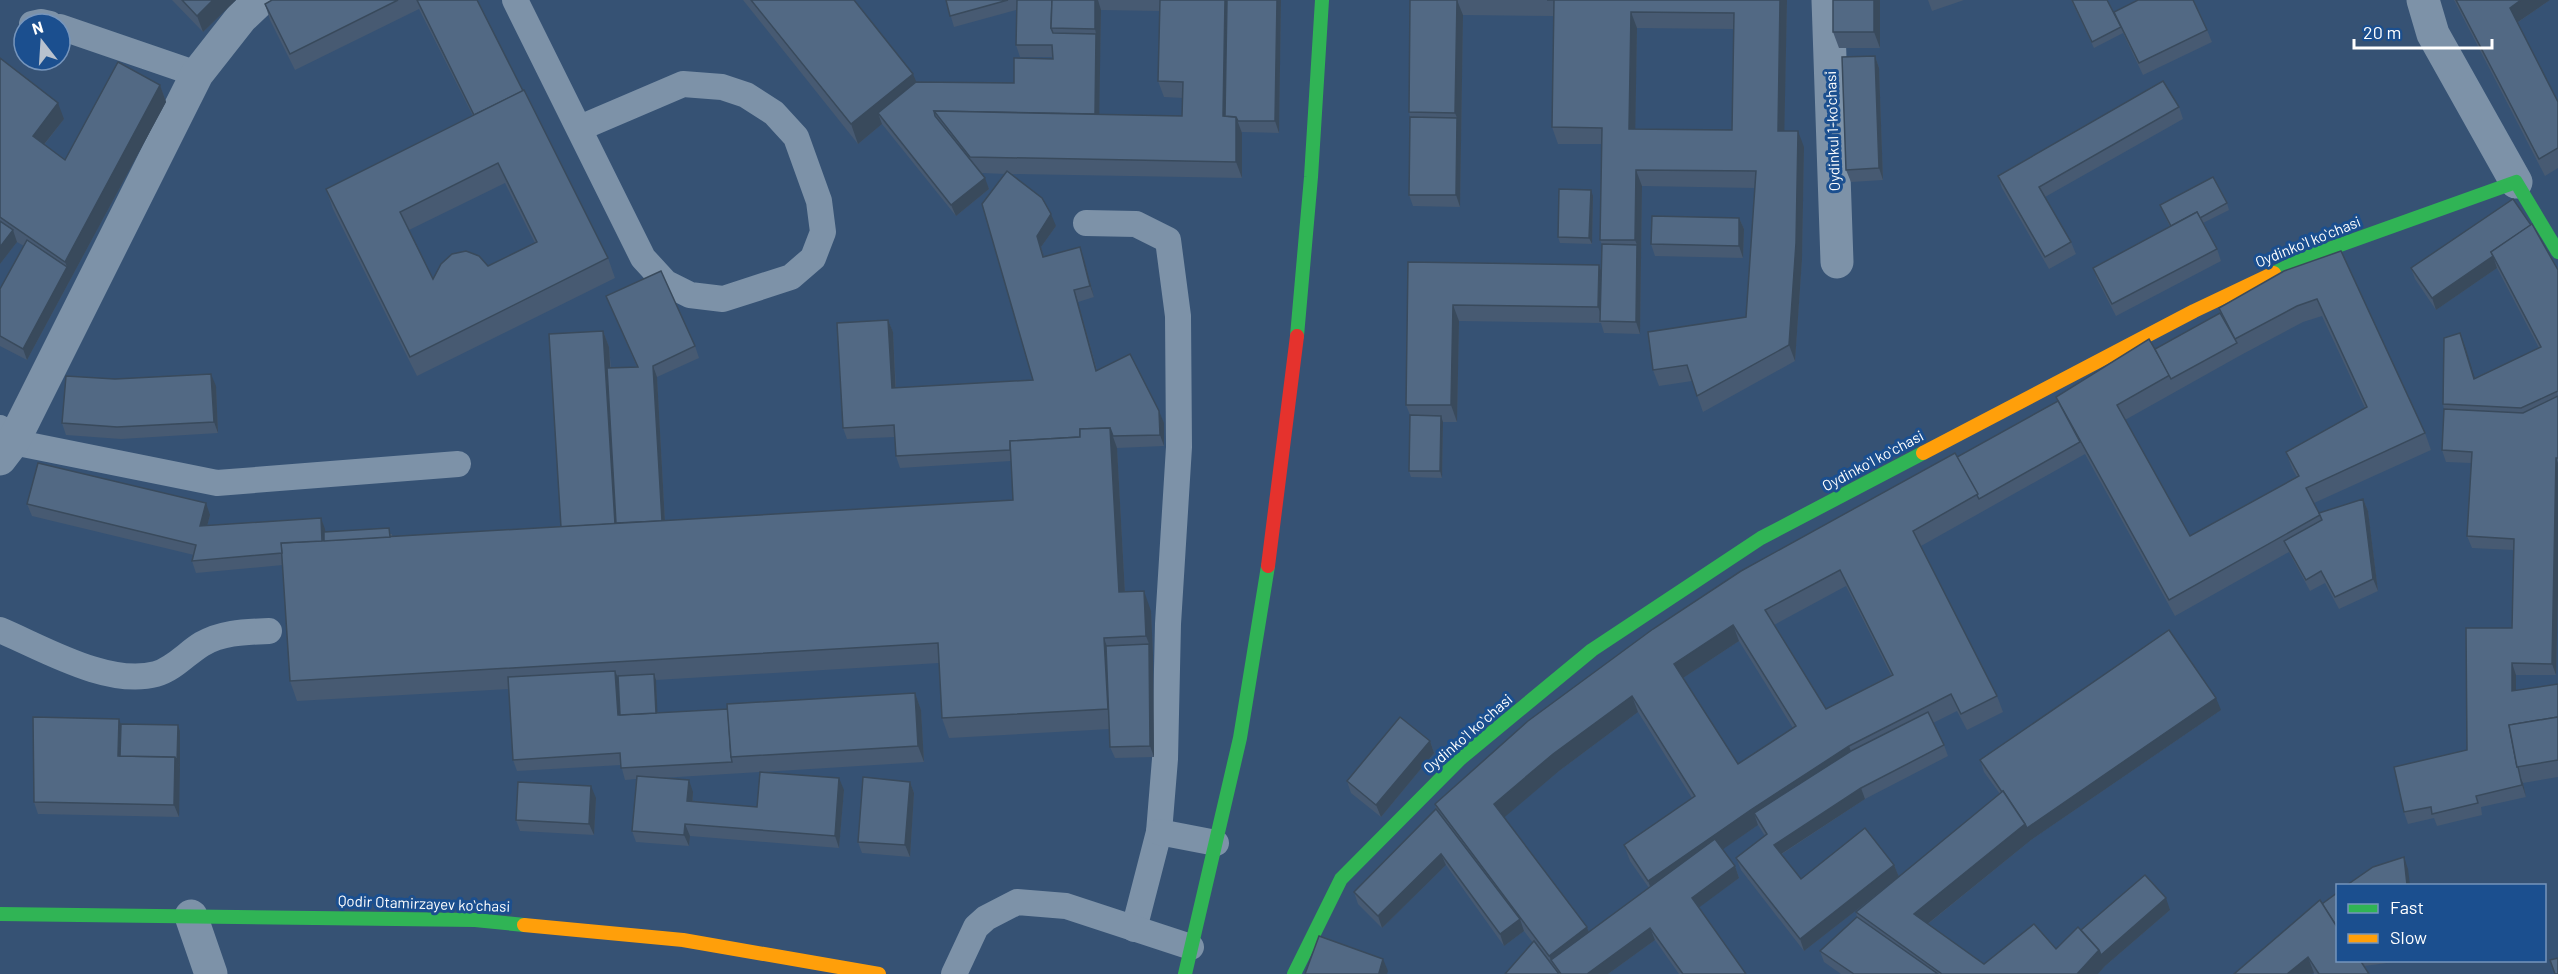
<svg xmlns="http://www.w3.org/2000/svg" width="2558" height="974" viewBox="0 0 2558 974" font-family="Barlow,sans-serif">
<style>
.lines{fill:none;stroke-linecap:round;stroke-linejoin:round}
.lane{stroke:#7d92a8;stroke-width:26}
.street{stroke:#7d92a8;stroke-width:33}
.fast{stroke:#30b455;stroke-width:14}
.slow{stroke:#ff9f0a;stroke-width:14}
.jam{stroke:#e5322d;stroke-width:14}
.wall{fill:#475a72;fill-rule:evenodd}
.shaded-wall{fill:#394a5c}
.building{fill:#526984;stroke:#394a5c;stroke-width:1.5;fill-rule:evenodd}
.labels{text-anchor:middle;stroke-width:6;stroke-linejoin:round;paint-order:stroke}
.street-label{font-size:15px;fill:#fff;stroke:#1b4f8f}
</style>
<rect width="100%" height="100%" fill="#365274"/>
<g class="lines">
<!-- lane -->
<g class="lane">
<polyline points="515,0 643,258 666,283 690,295 723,299 791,277 813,258 823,232 819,201 796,137 774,113 746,95 722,87 683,84 580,128"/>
<polyline points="32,24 41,22 50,24"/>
<polyline points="60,27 197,74"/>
<polyline points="1086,223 1136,224 1168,240 1178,316 1179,447 1168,624 1165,759 1159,832 1134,929"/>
<polyline points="0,428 13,442 217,483 458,464"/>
<path d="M0 630C43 648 108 687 156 674 174 669 187 653 202 644 223 632 245 632 269 631"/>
<polyline points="1159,832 1216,843"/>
<polyline points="954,974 976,927 986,918 1017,902 1066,906 1191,947"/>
</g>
<!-- street -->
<g class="street">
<polyline points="1828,0 1837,262"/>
<polyline points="2423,0 2433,34 2516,182"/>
<polyline points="0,459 13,442 197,74 241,18 260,0"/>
<polyline points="191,916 211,974"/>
</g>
<!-- fast -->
<g class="fast">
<polyline points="2274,273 2312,255 2516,182 2558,252"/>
<polyline points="1297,336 1311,177 1322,0"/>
<polyline points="0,914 475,920 524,925"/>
<polyline points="1185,974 1240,738 1268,566"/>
<polyline points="1294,974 1341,879 1460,759 1592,650 1761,538 1923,453"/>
</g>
<!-- slow -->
<g class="slow">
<polyline points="1923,453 2194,311 2274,273"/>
<polyline points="524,925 683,940 879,974"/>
</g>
<!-- jam -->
<polyline class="jam" points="1268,566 1297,336"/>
</g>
<!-- wall -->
<g class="wall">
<polygon points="172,0 236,0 203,32"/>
<path d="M272 0H477L608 258 615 278 417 376 333 209 326 189 473 116 419 9 295 70 270 20 265 4ZM505 183 535 243 488 266 433 279 409 230Z"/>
<path d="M743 0H854L916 82 1014 83 1053 59 1052 57H1020L1016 45V10L954 27 946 0H1281L1279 133 1242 132V178L1010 174 1056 226 1041 247 1044 257 1080 247 1084 259 1094 297 1078 302 1097 370 1164 423V446L1117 448 1125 592 1151 611 1153 655 1154 757 1115 758 1110 747V729L949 738 942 718 939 663 656 680 657 713 728 709 915 693 921 710 924 762 762 772 844 790 839 848 690 836 689 846 636 842 632 831 636 779 625 780 621 765 517 771 513 760 509 689 297 701 290 681 283 565 196 573 192 561 194 555 32 516 27 504 210 515 207 526 321 518 325 532 392 534V537L561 527 603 331 609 347 611 368 637 367 611 308 606 296 695 346 699 358 657 377 665 521 1013 500 1011 461 900 468 896 456 895 437 847 439 843 428 888 320 893 332 896 388 1033 380 1005 174 982 173 989 189 956 216 882 124 858 144ZM1101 10 1160 11 1158 81 1164 97 1183 98 1182 116 1099 114ZM760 772 757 807 693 801V792L661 778Z"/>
<path d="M1410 0H1787L1784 131 1804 147 1802 259 1795 361 1703 412 1692 381 1659 386 1653 370 1746 317 1755 188 1642 186 1640 334 1604 333 1601 323 1459 321 1457 422H1443L1442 478 1411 477 1409 471 1410 415 1406 405 1408 262 1599 265 1601 270 1602 245 1600 240 1602 144H1558L1552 127 1554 16 1463 15 1460 207 1413 206 1409 195 1410 117 1409 112ZM1637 28 1734 29 1732 130 1635 129Z"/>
<polygon points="1880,0 1880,48 1839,48 1833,32"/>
<polygon points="1928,0 1964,0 1932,11"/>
<polygon points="2071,0 2107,0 2115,16 2207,30 2212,42 2143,75 2123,33 2094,48"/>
<polygon points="2454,0 2550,0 2517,23 2558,102 2558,168 2545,176"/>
<polygon points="1875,56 1879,68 1883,180 1851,182 1846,170"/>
<polygon points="0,58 64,119 44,145 65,160 160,85 166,102 27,360 0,346 0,289 24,246 17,242 0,264"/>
<polygon points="2179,107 2183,119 2045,197 2071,242 2076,254 2049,269 2002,188 1998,176"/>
<polygon points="1593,196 1592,244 1560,243 1558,237"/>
<polygon points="2513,199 2558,270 2558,594 2556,675 2516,675 2516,690 2558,684 2558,777 2523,783 2526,797 2481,807 2482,815 2437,826 2434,818 2408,824 2404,812 2467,750 2512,628 2514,550 2472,548 2467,536 2471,463 2446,462 2442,450 2444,409 2443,404 2466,349 2474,378 2539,348 2497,268 2436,310 2415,279 2411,268"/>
<polygon points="2227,203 2229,210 2203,223 2217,249 2221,261 2116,316 2097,279 2093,268 2170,227 2160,205"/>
<polygon points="1739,218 1744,229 1743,258 1655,256 1651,244"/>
<path d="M2341 251 2425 433 2431 450 2314 503 2319 513 2363 499 2368 511 2378 591 2339 609 2325 583 2310 591 2289 552 2175 616 2085 454 1921 546 1997 696 2003 712 1967 730 1957 711 1933 723 1944 745 1948 756 1865 799 1782 854 1801 879 1894 865 1899 877 1804 951 1741 870 1736 858 1765 836 1758 825 1723 849 1735 866 1739 878 1699 907 1746 974H1679L1655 940 1608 974H1505L1533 943 1524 931 1504 946 1446 865 1382 928 1358 904 1354 892 1436 809 1435 804 1957 457 2058 401 2056 397 2155 349 2220 313 2219 308ZM2322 316 2365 408 2286 452 2292 468 2297 477 2190 536 2125 420 2241 355 2303 322ZM1846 586 1891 675 1826 709 1774 625ZM1739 641 1793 728 1738 764 1683 678ZM1638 712 1692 798 1624 845 1630 861 1649 888 1589 932 1587 927 1504 817 1559 771Z"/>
<polygon points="216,386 218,433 121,439 66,435 62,423"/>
<polygon points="2221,710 2031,840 1928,924 1984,964 2056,949 2081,930 2170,910 2105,966 2098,974 1841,974 1824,962 1820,951 1857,917 1856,912 2000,794 1984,772 1980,760"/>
<polygon points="121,724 178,725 180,731 179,817 38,814 34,802"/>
<polygon points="1430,741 1434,753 1381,817 1351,793 1347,781"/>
<polygon points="910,782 914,793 910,857 862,853 858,842"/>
<polygon points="596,798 594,835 520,831 516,820"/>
<polygon points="2320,900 2337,960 2410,960 2364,966 2369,974 2314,974 2314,973 2234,974"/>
</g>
<!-- shaded-wall -->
<g class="shaded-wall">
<polygon points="213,0 236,0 203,32 197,16"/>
<polygon points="1095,0 1098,0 1101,10 1099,130 1095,118 1096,34 1095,29"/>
<polygon points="1225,0 1231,0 1229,120 1223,116"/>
<polygon points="1277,0 1281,0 1279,133 1275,121"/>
<polygon points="1457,0 1463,15 1460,207 1456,195 1457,118 1455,113"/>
<polygon points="1780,0 1787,0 1784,147 1778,131"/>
<polygon points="1874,0 1880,0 1880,48 1874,32"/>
<polygon points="2521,0 2550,0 2515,24 2510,8"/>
<polygon points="1631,12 1637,28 1635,145 1629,129"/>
<polygon points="1875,56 1879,68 1883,180 1879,168"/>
<polygon points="913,74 921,93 878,113 882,124 858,144 851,124"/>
<polygon points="160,85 166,102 27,360 23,349 67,267 65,262"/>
<polygon points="58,103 64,119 38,152 33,136"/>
<polygon points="1236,117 1242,133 1242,178 1236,162"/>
<polygon points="1798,131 1804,147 1802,259 1795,361 1789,345"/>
<polygon points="1636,170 1642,186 1640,334 1636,322 1637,245 1635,240"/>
<polygon points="985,178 989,189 956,216 951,205"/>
<polygon points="1591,190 1593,196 1592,244 1589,238"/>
<polygon points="1051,214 1056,226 1041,247 1048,269 1037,236"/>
<polygon points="1739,218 1744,229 1743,258 1739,246"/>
<polygon points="13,230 17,242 0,264 0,247"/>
<polygon points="1080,247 1084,259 1094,297 1090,286"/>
<polygon points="2493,256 2497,268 2436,310 2432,298"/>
<polygon points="1599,265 1605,281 1604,321 1598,307"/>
<polygon points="1074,290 1078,302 1100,383 1096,371"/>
<polygon points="1453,305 1459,321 1457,422 1451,405"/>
<polygon points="888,320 893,332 896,399 892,388"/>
<polygon points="603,331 609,347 620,532 615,527"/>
<polygon points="2460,333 2466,349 2480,395 2474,379"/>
<polygon points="653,366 657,377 666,541 662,529"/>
<polygon points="211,374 216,386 218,433 214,422"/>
<polygon points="1159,411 1164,423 1164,446 1160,435"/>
<polygon points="1441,416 1443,422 1442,478 1440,471"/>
<polygon points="1110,428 1117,448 1126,612 1119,592"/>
<polygon points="2556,458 2558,463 2558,594 2556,675 2552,664"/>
<polygon points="2363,499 2368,511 2378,591 2373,579"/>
<polygon points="206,503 210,515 204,538 200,526"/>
<polygon points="321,518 325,529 327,554 323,549"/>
<polygon points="1144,591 1151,611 1153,655 1154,757 1150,746 1149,644 1146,636"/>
<polygon points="1733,625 1739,641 1680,680 1674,664"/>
<polygon points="1104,638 1111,658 1115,729 1108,709"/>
<polygon points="2512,663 2516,675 2516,702 2512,691"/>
<polygon points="615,671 620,682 620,720 618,715"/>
<polygon points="654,674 656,680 658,724 656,718"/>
<polygon points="915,693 921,710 924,762 918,746"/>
<polygon points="1632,696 1638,712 1559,771 1500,821 1494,804 1553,754"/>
<polygon points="2216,698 2221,710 2031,840 1920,930 1914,914 2025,824"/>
<polygon points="119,719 123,730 122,761 118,756"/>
<polygon points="178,725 180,731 180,768 177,762"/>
<polygon points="1430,741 1434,753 1381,817 1376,805"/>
<polygon points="1849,746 1855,763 1754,813 1758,825 1654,897 1648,881 1752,809"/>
<polygon points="175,757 180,768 179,817 174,805"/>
<polygon points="2520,777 2523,783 2526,797 2522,785"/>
<polygon points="839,778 844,790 839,848 835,836"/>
<polygon points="689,780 693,792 692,813 687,801"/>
<polygon points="910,782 914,793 910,857 905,845"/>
<polygon points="591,786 596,798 594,835 589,824"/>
<polygon points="1861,788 1865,799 1778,856 1774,845"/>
<polygon points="685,824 690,836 689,846 684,835"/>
<polygon points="1441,854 1446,865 1382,928 1378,916"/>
<polygon points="2404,857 2408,869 2410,885 2407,885"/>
<polygon points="1894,865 1899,877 1804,951 1800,939"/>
<polygon points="1735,866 1739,878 1697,909 1692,898"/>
<polygon points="2166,898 2170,910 2105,966 2098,974 2077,974 2099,950"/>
<polygon points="1520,919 1524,931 1504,946 1500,934"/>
<polygon points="1587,927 1593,944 1551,960 1549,956"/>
<polygon points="1650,928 1655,940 1608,974 1587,974"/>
<polygon points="2308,957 2314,973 2312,974 2287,974"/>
<polygon points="1383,959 1388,971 1387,974 1379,974"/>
</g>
<!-- building -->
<g class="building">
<polygon points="182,0 213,0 197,16"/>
<polygon points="272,0 398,0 290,54 265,4"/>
<polygon points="417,0 477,0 523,91 474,115"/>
<polygon points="751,0 854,0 913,74 851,124"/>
<polygon points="946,0 1008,0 950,16"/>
<polygon points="1017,0 1052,0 1051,28 1053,33 1096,34 1095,114 934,111 935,116 985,178 951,205 878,113 916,82 1014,83 1014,58 1053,59 1052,45 1016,45"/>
<polygon points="1052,0 1095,0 1095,29 1051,28"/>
<polygon points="1160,0 1225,0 1223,116 1236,117 1236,162 970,157 934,111 1182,116 1183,82 1158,81"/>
<polygon points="1227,0 1277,0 1275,121 1238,121 1236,117 1225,116"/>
<polygon points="1410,0 1457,0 1455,113 1409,112"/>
<path d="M1547 0H1780L1778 131H1798L1796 243 1789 345 1697 396 1687 365 1653 370 1648 332 1746 317 1756 171 1636 170 1635 240H1600L1602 128 1552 127 1554 0ZM1631 12 1734 13 1732 130 1629 129Z"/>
<rect x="1833" y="0" width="41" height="32"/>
<polygon points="2072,0 2107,0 2121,27 2092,42"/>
<polygon points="2138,0 2193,0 2207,30 2139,63 2114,12"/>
<polygon points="2456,0 2521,0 2510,8 2558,102 2558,148 2539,159"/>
<polygon points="1875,56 1879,168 1846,170 1842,57"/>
<polygon points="0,58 58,103 33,136 65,160 118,62 160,85 65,262 0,217"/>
<polygon points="2163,81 2179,107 2039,187 2071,242 2045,257 1998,176"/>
<path d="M524 90 608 258 410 357 326 189ZM498 163 537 242 488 266 479 256 466 251 452 254 441 264 433 279 400 212Z"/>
<polygon points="1410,117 1457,118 1456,195 1409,195"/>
<polygon points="1007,171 1042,198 1051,214 1037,236 1043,257 1080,247 1090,286 1074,290 1096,371 1130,354 1159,411 1160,435 1113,436 1110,428 1080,429 1080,437 1010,441 1010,450 896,456 894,425 843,428 837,323 888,320 892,388 1033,380 982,204"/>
<polygon points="2213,177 2227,203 2200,218 2197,212 2171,226 2160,205"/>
<polygon points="1559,189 1591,190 1589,238 1558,237"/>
<polygon points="2513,199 2531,225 2491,252 2493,256 2432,298 2411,268"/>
<polygon points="2197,212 2217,249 2112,304 2093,268"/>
<polygon points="1652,216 1739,218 1739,246 1651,244"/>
<polygon points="0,221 13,230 0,247"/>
<polygon points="2532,224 2558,270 2558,391 2521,408 2443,404 2444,338 2460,333 2474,379 2541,347 2491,252"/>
<polygon points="27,240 67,267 23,349 0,336 0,289"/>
<polygon points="1602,244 1637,245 1636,322 1600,321"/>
<polygon points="2341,251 2425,433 2306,488 2320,515 2169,600 2056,397 2149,339 2170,375 2117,405 2190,536 2299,476 2286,452 2367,407 2317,299 2297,306 2235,339 2219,308 2284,271"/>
<polygon points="1408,262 1599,265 1598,307 1453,305 1451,405 1406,405"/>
<polygon points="661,271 695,346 653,366 662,521 616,523 607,368 638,367 606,296"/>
<polygon points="2220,313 2237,343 2171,379 2155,349"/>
<polygon points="603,331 615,524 561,527 549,334"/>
<polygon points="211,374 214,422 117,427 62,423 66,376 115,379"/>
<polygon points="2558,396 2558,458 2556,458 2552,664 2512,663 2512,691 2558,684 2558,717 2509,725 2517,767 2518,767 2522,785 2476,796 2478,803 2432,814 2431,807 2404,812 2394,767 2467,750 2466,628 2512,628 2514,539 2467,536 2472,452 2442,450 2444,409 2523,413"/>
<polygon points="2058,401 2080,442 1979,499 1957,457"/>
<polygon points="1410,415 1441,416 1440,471 1409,471"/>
<polygon points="1110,428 1119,592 1144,591 1146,636 1104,638 1108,709 942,718 938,643 290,681 281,543 1013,500 1010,441 1080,437 1080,429"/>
<path d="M1955 453 1978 494 1913 531 1997 696 1961 714 1951 694 1849 746 1752 809 1648 881 1624 845 1695 796 1632 696 1553 754 1494 804 1587 927 1549 956 1435 804 1528 721 1653 629 1741 571ZM1840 570 1893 675 1826 709 1765 610ZM1733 625 1796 726 1738 764 1674 664Z"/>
<polygon points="38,463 206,503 200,526 321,518 322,541 281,543 282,553 192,561 196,545 27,504"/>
<polygon points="2363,499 2373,579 2335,597 2321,571 2306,580 2284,541 2322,520 2319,513"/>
<polygon points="389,528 390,537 324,541 324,532"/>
<polygon points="2169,630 2216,698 2027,828 2025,824 2003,791 2002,792 1980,760"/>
<polygon points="1149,644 1150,746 1110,747 1106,646"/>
<polygon points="615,671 618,715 728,709 731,757 732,762 621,768 620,753 513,760 508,677"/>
<polygon points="654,674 656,713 620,715 618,676"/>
<polygon points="915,693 918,746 731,757 727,704"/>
<polygon points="1928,712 1944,745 1861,788 1774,845 1801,879 1865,828 1894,865 1800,939 1736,858 1767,834 1754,813 1851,751"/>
<polygon points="33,717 119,719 118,756 175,757 174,805 34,802"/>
<polygon points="1400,717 1430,741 1376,805 1347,781"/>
<polygon points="2558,717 2558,760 2517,767 2509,725"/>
<polygon points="121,724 178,725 177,762 175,757 120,756"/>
<polygon points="760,772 839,778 835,836 685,824 684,835 632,831 637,776 689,780 687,801 757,807"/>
<polygon points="863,777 910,782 905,845 858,842"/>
<polygon points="518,782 591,786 589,824 516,820"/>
<polygon points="2003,791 2025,824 1914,914 1984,964 2034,924 2056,949 2078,927 2099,950 2077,974 1942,974 1856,912"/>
<polygon points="1436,809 1520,919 1500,934 1441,854 1378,916 1354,892"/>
<polygon points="1715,839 1735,866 1692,898 1746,974 1683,974 1650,928 1587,974 1561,974 1551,960"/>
<polygon points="2404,857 2407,885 2347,885 2373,867"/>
<polygon points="2145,875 2166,898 2101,955 2099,950 2081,930"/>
<polygon points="2337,893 2337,927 2322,904"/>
<polygon points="2320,900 2337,927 2337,960 2360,960 2369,974 2319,974 2308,957 2287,974 2234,974"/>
<polygon points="1857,917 1938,974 1854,974 1820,951"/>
<polygon points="1319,936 1383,959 1379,973 1382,974 1305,974"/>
<polygon points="1534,941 1559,974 1505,974"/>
<polygon points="2558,958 2558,974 2555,974 2550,960"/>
</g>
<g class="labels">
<!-- street labels -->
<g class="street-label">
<text transform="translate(1833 131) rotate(-92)" y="5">Oydinkul 1-ko'chasi</text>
<text transform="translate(2308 242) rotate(-22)" y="5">Oydinkoʻl koʻchasi</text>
<text transform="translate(1873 461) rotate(-28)" y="5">Oydinkoʻl koʻchasi</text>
<text transform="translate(1468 734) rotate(-41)" y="5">Oydinkoʻl koʻchasi</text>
<text transform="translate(424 904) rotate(2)" y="5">Qodir Otamirzayev koʻchasi</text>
</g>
</g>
<!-- legend -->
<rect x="2336" y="884" width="210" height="78" fill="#1b4f8f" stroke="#7695bc" stroke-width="1.5"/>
<rect x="2348" y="904" width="30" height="9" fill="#30b455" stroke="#7695bc" stroke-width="1.5"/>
<text x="2390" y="914" font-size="18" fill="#ffffff">Fast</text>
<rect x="2348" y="934" width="30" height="9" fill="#ff9f0a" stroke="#7695bc" stroke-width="1.5"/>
<text x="2390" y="944" font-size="18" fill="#ffffff">Slow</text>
<!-- north arrow -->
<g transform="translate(42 42) rotate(343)"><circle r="28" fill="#1b4f8f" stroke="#7695bc" stroke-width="1.5"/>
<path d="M0-4.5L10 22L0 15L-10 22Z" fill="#b9c2ce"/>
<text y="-9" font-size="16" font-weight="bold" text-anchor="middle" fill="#ffffff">N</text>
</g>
<!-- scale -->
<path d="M2354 39v9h138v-9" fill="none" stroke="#ffffff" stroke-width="3"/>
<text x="2363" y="39" font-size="18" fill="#ffffff" stroke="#1b4f8f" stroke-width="4.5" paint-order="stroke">20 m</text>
</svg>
